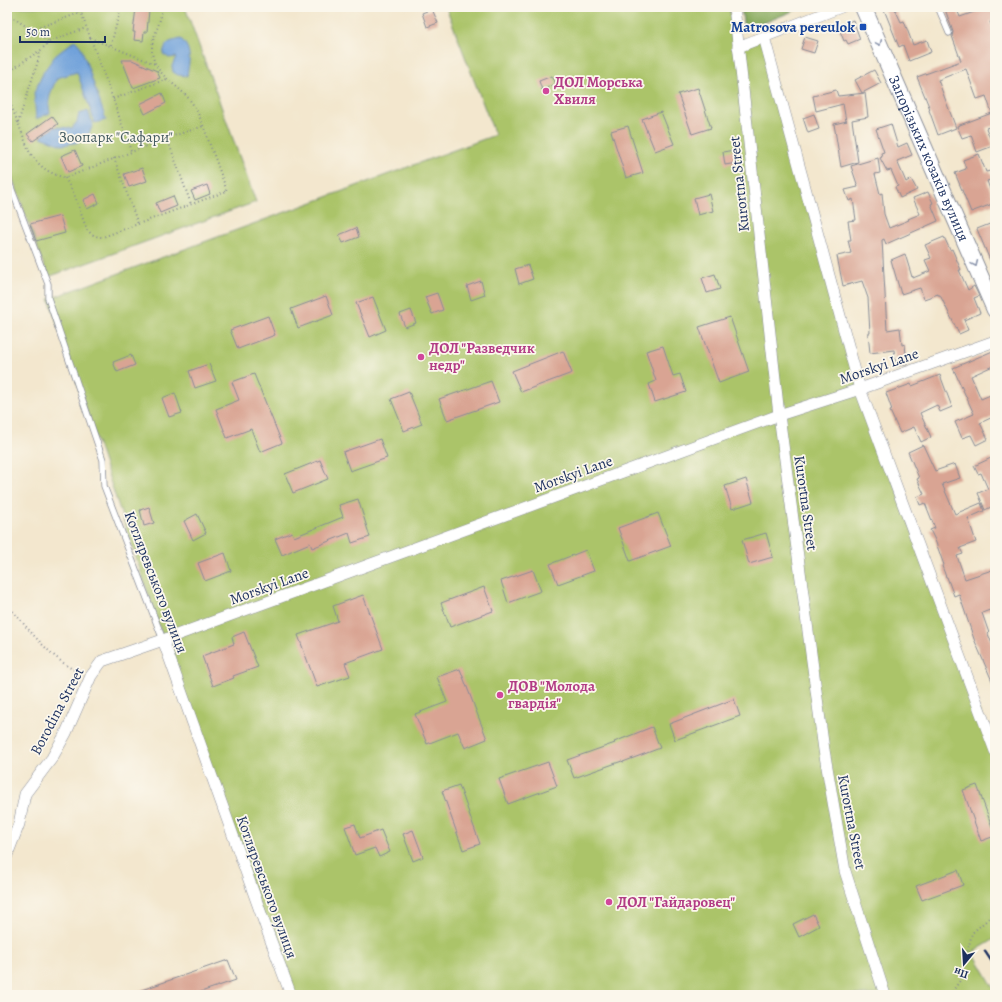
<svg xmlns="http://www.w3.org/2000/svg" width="1002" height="1002" viewBox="0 0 1002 1002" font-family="Alegreya,serif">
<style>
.green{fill:#abc469;stroke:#637a64}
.forest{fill:#88aa5d;stroke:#526c5e}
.water{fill:#6fa1da;stroke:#45689c}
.building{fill:#d9a493}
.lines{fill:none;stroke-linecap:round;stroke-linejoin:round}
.lane-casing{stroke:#878b96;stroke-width:7}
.street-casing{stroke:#878b96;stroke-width:12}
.secondary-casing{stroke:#878b96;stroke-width:18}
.path{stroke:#878b96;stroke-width:2;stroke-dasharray:1 3;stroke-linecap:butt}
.lane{stroke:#fff;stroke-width:5.5}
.street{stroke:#fff;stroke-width:11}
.secondary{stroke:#fff;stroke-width:16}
.rail{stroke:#1b2f5e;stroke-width:3}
.oneway{stroke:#8d97ae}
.transit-dot{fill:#1a4fb4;stroke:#fbf7ec;stroke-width:1.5}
.hotel-dot{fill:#d1479c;stroke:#fbf7ec;stroke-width:1.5}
.labels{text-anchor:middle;stroke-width:3.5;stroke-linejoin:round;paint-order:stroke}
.transit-label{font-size:15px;font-weight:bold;fill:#164399;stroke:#fbf7ec;text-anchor:end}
.hotel-label{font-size:15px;font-weight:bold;fill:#b23c85;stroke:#fbf7ec;text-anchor:start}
.park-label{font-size:15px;fill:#465c61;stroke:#fbf7ec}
.street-label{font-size:15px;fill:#1b2f5e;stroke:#fbf7ec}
</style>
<rect width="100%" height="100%" fill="#fbf7ec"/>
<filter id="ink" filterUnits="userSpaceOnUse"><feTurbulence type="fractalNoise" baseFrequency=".025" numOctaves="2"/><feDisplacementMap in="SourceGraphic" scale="8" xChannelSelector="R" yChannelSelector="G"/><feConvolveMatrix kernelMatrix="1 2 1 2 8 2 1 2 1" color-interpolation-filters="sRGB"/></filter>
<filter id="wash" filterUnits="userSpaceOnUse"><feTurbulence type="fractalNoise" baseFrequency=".012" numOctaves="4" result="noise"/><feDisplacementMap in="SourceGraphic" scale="16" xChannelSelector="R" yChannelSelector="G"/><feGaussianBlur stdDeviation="0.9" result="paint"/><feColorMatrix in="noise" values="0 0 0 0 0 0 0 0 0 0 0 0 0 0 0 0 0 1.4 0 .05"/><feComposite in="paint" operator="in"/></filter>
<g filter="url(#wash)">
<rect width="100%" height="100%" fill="#f3e7ce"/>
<!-- green -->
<g class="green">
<polygon points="7,7 185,7 256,202 48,277 7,163"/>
<polygon points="446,7 729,7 739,48 762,38 860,390 995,754 995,939 973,952 995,990 995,995 291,995 163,638 49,299 495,135"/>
</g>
<!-- forest -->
<polygon class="forest" points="741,7 803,7 744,31"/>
<!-- water -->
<g class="water">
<path d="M181 39C193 51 189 61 187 76L178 75 173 72 172 66 176 57 169 58 163 54C166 41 169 42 181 39Z"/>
<path d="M75 40 81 47 106 120 95 123 77 72 57 78C51 91 47 99 50 113L36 119 34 93 44 71 55 56Z"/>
<polygon points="88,111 93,125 87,137 80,142 62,145 41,137 55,127 72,128 77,122 79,114"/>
</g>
<g id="blocks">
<!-- building -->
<g class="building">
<polygon points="883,7 894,7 901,22 904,21 913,45 927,40 931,52 909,61 903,45 899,47"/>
<polygon points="951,7 956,7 960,17 988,7 995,7 995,20 990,22 995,33 995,125 986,128 993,146 977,152 971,135 962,138 957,126 992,113 986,96 977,99 966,69 938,80 956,128 938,135 929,110 930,109 917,77 961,61 952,36 953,32 945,9"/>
<polygon points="136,8 149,10 147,32 144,32 143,41 134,40 135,32 133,32"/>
<polygon points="432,9 438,23 427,27 422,13"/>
<polygon points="853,20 860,39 848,44 846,40 844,41 838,26"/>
<polygon points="805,37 818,41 814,53 801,49"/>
<polygon points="122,60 132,60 157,71 160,78 133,88"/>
<polygon points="874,70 881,83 862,93 855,80"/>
<polygon points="552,76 556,84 542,90 539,81"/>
<polygon points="698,88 711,128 692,134 678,94"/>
<polygon points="836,90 838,96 865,93 868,117 852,120 858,162 841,167 834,124 847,121 846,121 843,104 816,111 813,96"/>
<polygon points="162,93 166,103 145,114 140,104"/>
<polygon points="661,112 674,144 655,151 642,119"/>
<polygon points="814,114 819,129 808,133 803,118"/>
<polygon points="52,116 58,124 33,141 27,134"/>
<polygon points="891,124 898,147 907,143 912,155 897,161 906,182 911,179 917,190 900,198 895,187 898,186 891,170 887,171 880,158 882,157 881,153 884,152 876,129"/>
<polygon points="628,126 643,173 626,178 611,131"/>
<polygon points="75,150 82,166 68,172 61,156"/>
<polygon points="734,150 737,163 725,165 723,152"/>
<polygon points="979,154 986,172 990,171 993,179 987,181 995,203 971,212 955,173 966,169 963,160"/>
<polygon points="878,158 880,173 875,174 880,194 882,193 884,214 889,228 909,220 908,219 920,214 913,198 928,192 933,203 931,204 938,221 886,244 884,239 882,240 887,330 900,328 902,345 905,344 907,365 906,365 896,366 894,350 870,353 868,333 870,333 868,298 862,281 843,286 837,256 851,253 848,240 851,240 848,221 856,220 853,199 849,201 845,190 858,187 851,166"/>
<polygon points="142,168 147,181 129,187 124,174"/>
<polygon points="207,185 210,194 195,200 191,191"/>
<polygon points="95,194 99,203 87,209 83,200"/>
<polygon points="709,194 713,211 698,215 694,198"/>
<polygon points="173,196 177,206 160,213 156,203"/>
<polygon points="60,216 65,233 36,241 30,224"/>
<polygon points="995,222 995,270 994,270 977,229"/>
<polygon points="356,228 359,237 343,243 339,235"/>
<polygon points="944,237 950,250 952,249 961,270 959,270 968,290 974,286 979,296 974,298 980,313 964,320 968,330 959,334 940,295 938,295 938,294 924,299 920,288 901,294 891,260 905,254 912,277 913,276 913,278 930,271 925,260 931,258 925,245"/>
<polygon points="528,265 533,279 519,284 515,269"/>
<polygon points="715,274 720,289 707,293 702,278"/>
<polygon points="481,281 485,295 471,300 467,286"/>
<polygon points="437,293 443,310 432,314 425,297"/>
<polygon points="326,296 333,315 298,328 291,309"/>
<polygon points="373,297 386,330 370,337 356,303"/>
<polygon points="411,310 416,323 405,327 400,314"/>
<polygon points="268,316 275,335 238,349 230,330"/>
<polygon points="730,317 749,372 719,383 699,327"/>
<polygon points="663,346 673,376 680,374 686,392 655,402 649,384 656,381 646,351"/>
<polygon points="995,350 995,365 971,376 981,399 995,393 995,416 980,423 988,439 976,445 971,435 962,438 955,422 974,414 953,368"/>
<polygon points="563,351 572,373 521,392 512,371"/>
<polygon points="131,355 135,365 117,372 113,362"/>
<polygon points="209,364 216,381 195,388 189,371"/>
<polygon points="254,374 282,443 260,452 251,429 227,438 216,409 239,400 232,382"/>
<polygon points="940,375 952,407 940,412 937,405 920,413 931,437 921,442 914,427 900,433 890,411 892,410 886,393 911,384 912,386"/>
<polygon points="491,381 499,402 447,420 439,399"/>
<polygon points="409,392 422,424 404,431 391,399"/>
<polygon points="175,393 182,413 169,417 162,398"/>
<polygon points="380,439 387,458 350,471 343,452"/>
<polygon points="923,445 935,471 955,464 960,478 942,484 955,514 981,503 984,511 968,518 976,542 960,548 963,554 957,556 965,579 995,569 995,608 982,613 989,633 988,634 995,651 995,688 974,639 959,594 954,596 947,577 946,577 942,566 944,565 935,540 930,530 935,528 925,503 920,505 917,497 924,494 917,479 919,478 908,452"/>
<polygon points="991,458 995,467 995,505 985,510 978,493 988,489 981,473 978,474 974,466"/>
<polygon points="320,460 328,479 293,493 285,474"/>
<polygon points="746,479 753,502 732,509 725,486"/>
<polygon points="358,499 370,537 352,543 349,533 312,548 310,543 282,555 275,539 292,532 294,537 343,517 339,505"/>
<polygon points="149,507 154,523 144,526 140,510"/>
<polygon points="658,513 671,546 630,561 618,528"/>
<polygon points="197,514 206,533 193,540 184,521"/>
<polygon points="766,533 773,557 749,564 742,540"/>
<polygon points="586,550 594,571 558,584 550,564"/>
<polygon points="225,553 231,571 205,581 198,563"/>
<polygon points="533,570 541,591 508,603 501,581"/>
<polygon points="484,587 493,611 450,627 441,603"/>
<polygon points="363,595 383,649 345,663 350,676 317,687 298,635 338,621 333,606"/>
<polygon points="244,632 258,667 233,676 234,678 213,686 202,656 234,644 232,637"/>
<polygon points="460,669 487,739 465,748 458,732 427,744 415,714 447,702 437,677"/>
<polygon points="734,699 740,716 675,740 669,724"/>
<polygon points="652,727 660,748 623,762 622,761 574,778 567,760 615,743 614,742"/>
<polygon points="548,762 557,786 508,804 499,779"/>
<polygon points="459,785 480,844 463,850 442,791"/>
<polygon points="977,785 995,835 995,836 981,841 963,790"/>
<polygon points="355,824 360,838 381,830 390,852 379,857 375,848 355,855 345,827"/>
<polygon points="413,830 423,857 413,861 403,834"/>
<polygon points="958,870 963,885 922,900 916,886"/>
<polygon points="813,914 819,926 799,937 793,924"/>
<polygon points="228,960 236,980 192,995 130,995 130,994"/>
</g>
</g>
</g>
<g filter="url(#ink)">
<use href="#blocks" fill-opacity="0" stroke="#878b96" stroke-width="1"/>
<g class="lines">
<defs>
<g id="lane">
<polyline points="938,7 949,33"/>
<polyline points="7,177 48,284 48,298 103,460 104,486 163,640"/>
</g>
<g id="street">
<polyline points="734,7 779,415 824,750 845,871 885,995"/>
<polyline points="764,37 860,389 995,751"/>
<polyline points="738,47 841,7"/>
<polyline points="163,640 268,933 291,995"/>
<polyline points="7,855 19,824 25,794 52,758 66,733 91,676 102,661 163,640 779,415 860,389 995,341"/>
</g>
<g id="secondary">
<path id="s1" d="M863 7 995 310"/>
</g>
</defs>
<!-- lane casing -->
<use href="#lane" class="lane-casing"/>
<!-- street casing -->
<use href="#street" class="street-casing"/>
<!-- secondary casing -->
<use href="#secondary" class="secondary-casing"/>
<!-- path -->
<g class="path">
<polyline points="79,7 113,99 131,151"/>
<polyline points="7,9 12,7"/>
<polyline points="7,14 32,30 49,42"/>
<polyline points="32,30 96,7"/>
<polyline points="90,38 155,64"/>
<polyline points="111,45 121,7"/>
<polyline points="7,73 39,51"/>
<path d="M7 95 29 151C39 167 47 172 65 178L167 138 204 126"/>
<polyline points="113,99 167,79"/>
<polyline points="18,123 38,61 40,51 49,42 66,35 86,28"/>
<polyline points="167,138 191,204"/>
<polyline points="114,158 138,224"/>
<path d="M65 178 74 194 87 230C92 235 96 237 103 237L227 191C221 175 216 160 210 145 205 130 200 115 192 103 181 86 158 78 153 57 148 39 163 25 161 7"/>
<path d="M7 606 11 609C29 630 55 663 81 673"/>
<polyline points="950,995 961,979 972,933 995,913"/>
</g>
<!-- lane -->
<use href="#lane" class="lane"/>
<!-- street -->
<use href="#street" class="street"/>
<!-- secondary -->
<use href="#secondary" class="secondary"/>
<!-- rail -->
<polyline class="rail" points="985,951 995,966"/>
</g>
<!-- one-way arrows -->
<defs><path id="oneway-chevron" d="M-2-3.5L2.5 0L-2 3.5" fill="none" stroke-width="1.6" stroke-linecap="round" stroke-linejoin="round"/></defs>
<g class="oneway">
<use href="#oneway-chevron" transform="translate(879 43) rotate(66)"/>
<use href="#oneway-chevron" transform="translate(975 264) rotate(66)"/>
</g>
</g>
<!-- markers -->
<rect class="transit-dot" x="859" y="23" width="8" height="8" rx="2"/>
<g class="hotel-dot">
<circle cx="546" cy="91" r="4"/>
<circle cx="421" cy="357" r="4"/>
<circle cx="500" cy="695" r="4"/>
<circle cx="609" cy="902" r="4"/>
</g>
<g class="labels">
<!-- transit labels -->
<g class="transit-label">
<text x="855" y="32">Matrosova pereulok</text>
</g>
<!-- hotel labels -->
<g class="hotel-label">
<text x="554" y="87">ДОЛ Морська<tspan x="554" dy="17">Хвиля</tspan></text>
<text x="429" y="353">ДОЛ "Разведчик<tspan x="429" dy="17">недр"</tspan></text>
<text x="508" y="691">ДОВ "Молода<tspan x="508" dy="17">гвардія"</tspan></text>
<text x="617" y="907">ДОЛ "Гайдаровец"</text>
</g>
<!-- park labels -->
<g class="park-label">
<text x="116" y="142">Зоопарк "Сафари"</text>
</g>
<!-- street labels -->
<g class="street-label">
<text dy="5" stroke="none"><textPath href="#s1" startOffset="165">Запорізьких козаків вулиця</textPath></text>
<text transform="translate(739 184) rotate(-96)" y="5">Kurortna Street</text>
<text transform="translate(879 366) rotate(-19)" y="5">Morskyi Lane</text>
<text transform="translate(573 474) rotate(-20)" y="5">Morskyi Lane</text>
<text transform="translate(806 503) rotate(82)" y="5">Kurortna Street</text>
<text transform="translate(156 582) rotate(69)" y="5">Котляревського вулиця</text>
<text transform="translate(269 586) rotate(-20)" y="5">Morskyi Lane</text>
<text transform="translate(57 711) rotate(-62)" y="5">Borodina Street</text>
<text transform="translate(852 822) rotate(79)" y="5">Kurortna Street</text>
<text transform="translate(267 887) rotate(70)" y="5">Котляревського вулиця</text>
</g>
</g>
<!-- margin -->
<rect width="1002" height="1002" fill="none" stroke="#fbf7ec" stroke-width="24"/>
<!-- north arrow -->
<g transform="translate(964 964) rotate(198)" stroke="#fbf7ec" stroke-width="3" paint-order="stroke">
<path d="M0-3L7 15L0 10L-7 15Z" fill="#1b2f5e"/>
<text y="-6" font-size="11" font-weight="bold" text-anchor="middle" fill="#1b2f5e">Пн</text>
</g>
<!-- scale -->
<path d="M20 36v6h85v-6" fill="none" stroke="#1b2f5e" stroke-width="2"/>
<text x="26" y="36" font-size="12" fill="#1b2f5e" stroke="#fbf7ec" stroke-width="3" paint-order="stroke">50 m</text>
</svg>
